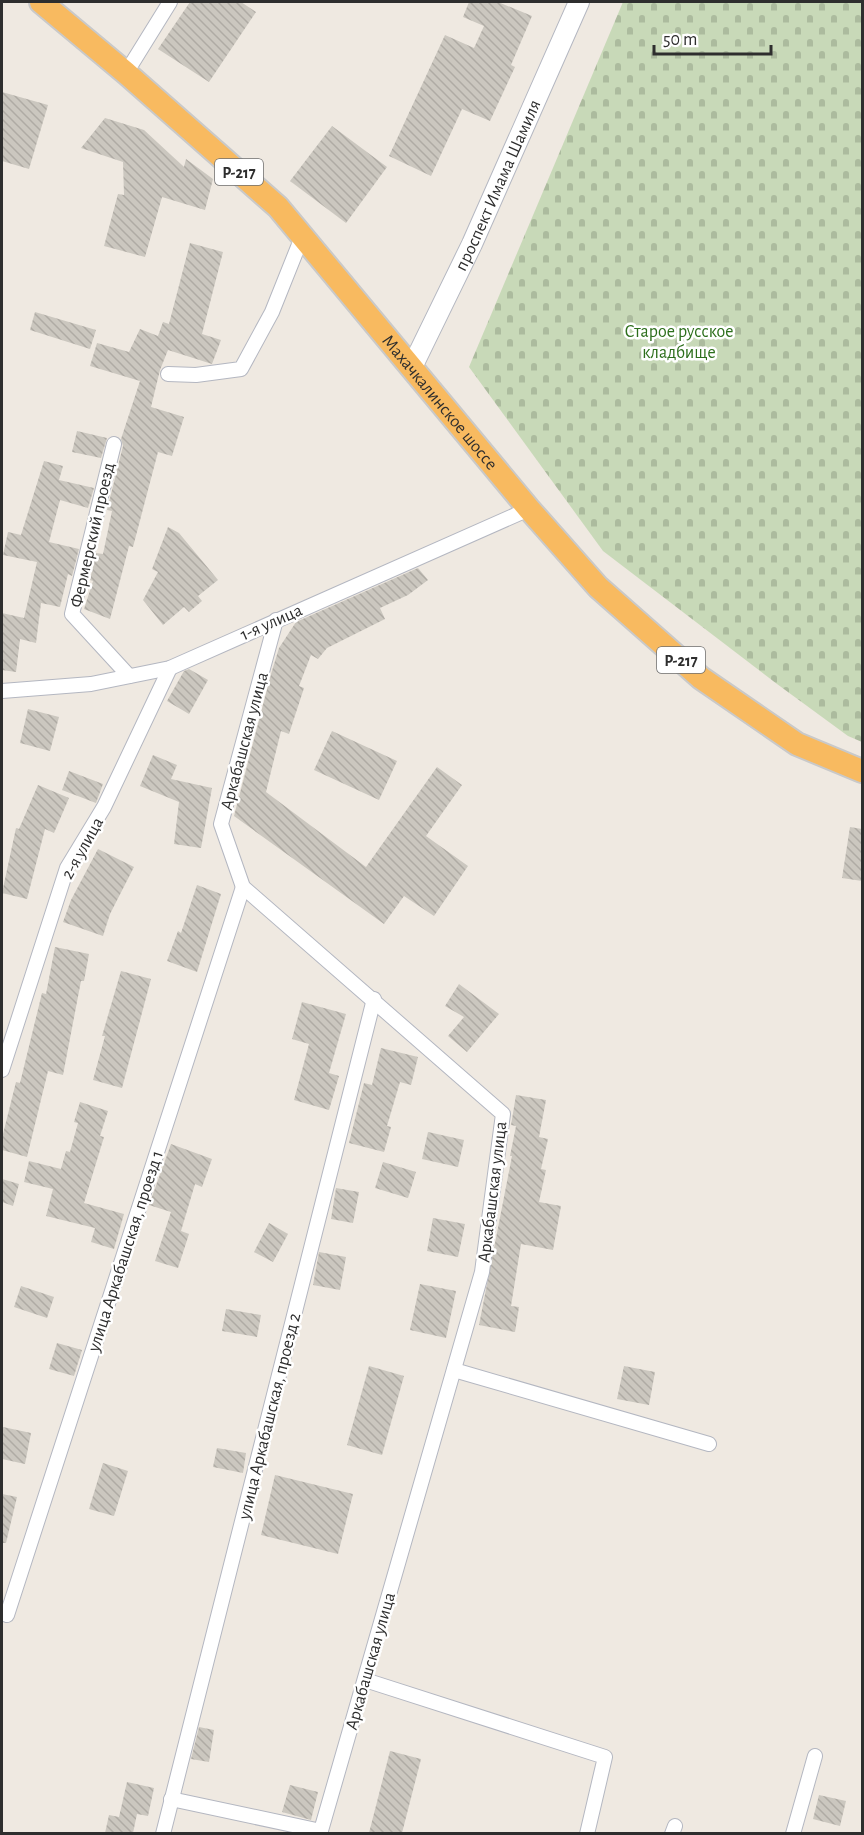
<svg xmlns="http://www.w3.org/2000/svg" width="864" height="1835" viewBox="0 0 864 1835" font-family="'Alegreya Sans',sans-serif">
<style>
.cemetery{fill:url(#cemetery-stones)}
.building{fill:url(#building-back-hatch)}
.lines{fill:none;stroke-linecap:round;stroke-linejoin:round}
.minor-casing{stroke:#b4b7c1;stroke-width:16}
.secondary-casing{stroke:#b4b7c1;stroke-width:22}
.trunk-casing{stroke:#c9c9c9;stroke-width:26}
.minor{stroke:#fff;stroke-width:14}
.secondary{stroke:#fff;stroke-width:20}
.trunk{stroke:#f8ba60;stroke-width:22}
.labels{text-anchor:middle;stroke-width:5;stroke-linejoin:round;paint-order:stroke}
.shield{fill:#fff;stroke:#6d6d6d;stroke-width:1.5}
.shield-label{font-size:16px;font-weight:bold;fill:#2e2e2e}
.street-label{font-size:18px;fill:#2e2e2e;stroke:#fff}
.park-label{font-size:18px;fill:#2c6e1b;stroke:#fff}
</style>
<defs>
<pattern id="cemetery-stones" width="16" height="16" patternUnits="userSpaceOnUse" patternTransform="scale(1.5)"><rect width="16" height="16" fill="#c8d9b8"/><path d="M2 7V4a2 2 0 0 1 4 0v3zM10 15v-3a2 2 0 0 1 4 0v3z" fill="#acbb9e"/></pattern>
<pattern id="building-back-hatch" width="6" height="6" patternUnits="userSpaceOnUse" patternTransform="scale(1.5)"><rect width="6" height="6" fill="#cbc7bf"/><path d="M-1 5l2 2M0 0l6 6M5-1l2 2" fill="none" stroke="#afaba4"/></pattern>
</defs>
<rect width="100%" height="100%" fill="#efe9e1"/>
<!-- cemetery -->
<polygon class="cemetery" points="623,2 862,2 862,742 848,736 777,684 603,551 469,367"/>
<!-- building -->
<g class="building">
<polygon points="190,2 241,2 256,12 209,82 158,49"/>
<polygon points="469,2 498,2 532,16 511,65 515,67 490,121 462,109 431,176 389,156 445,35 474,48 484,26 463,17"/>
<polygon points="2,92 48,105 29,169 2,161"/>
<polygon points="105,118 144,130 184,167 186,159 213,179 205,210 162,197 145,257 104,246 118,194 124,195 123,162 81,148"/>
<polygon points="332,126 387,167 346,223 290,181"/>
<polygon points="190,243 223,252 202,334 221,340 212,364 168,350 160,370 151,407 184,417 172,456 158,452 133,547 129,546 110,619 84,609 93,581 90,580 96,553 103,554 112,511 107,510 123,446 121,439 140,381 90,366 97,343 129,352 140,329 158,336 163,322 169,324"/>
<polygon points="35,312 96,330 90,349 30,330"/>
<polygon points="77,431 107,438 101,458 72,452"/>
<polygon points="44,461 63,466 59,480 94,488 88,508 60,500 49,542 79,549 72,576 68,574 60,607 41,603 36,643 20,639 16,672 2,670 2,613 24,618 37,562 3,555 8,532 21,535"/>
<polygon points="168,527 179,533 218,580 198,596 202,601 189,612 184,607 163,625 143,600 158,572 152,569"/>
<polygon points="418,568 428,580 408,595 380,608 385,619 327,648 318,659 311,655 299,686 304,688 289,734 281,731 266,792 366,867 437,767 462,785 426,836 468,866 434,916 404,896 384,924 234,816 271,674 279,648 296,622"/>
<polygon points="189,669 208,680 189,714 167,701 184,671"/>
<polygon points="28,709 59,717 50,751 20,743"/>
<polygon points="332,731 397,761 379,800 314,770"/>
<polygon points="153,755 177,765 171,779 212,788 201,848 174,844 179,802 140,786"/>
<polygon points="69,771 103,784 96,803 62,790"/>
<polygon points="38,785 69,798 54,833 45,829 27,899 2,893 16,828 19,829"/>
<polygon points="850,827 862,829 862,881 842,878"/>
<polygon points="98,849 134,867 110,914 103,936 63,922 71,900"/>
<polygon points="197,885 221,894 197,972 167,961 178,931 181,933"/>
<polygon points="55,947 89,954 84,981 81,981 63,1075 48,1071 27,1157 2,1150 2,1138 16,1082 20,1083 42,993 46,994"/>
<polygon points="121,971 151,979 122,1088 93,1080 105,1036 102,1036"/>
<polygon points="459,984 499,1014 467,1052 448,1036 464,1017 445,1006"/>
<polygon points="302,1002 346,1014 329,1073 339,1076 329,1110 294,1100 309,1044 292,1039"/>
<polygon points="381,1048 418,1057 411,1085 400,1082 387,1126 391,1127 384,1152 349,1143 364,1083 372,1085"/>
<polygon points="516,1095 546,1100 539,1137 548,1139 541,1169 546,1170 539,1202 561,1206 553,1250 521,1244 511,1306 519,1307 515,1332 479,1325 512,1156 510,1156 516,1126 511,1125"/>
<polygon points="80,1102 108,1111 100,1136 104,1137 84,1203 124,1214 114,1249 91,1242 95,1228 46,1216 53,1189 24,1182 29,1161 61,1169 66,1151 70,1152 78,1123 74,1122"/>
<polygon points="428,1132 464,1140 458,1167 422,1159"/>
<polygon points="171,1144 212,1159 202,1187 195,1184 181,1231 189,1234 178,1268 155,1261 171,1212 149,1205"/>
<polygon points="383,1162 416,1172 408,1198 375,1188"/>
<polygon points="2,1179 19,1184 13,1206 2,1202"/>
<polygon points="336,1188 359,1192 353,1223 331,1219"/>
<polygon points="433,1218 465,1224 458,1257 427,1251"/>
<polygon points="269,1223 288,1234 273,1262 254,1252"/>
<polygon points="319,1252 346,1257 340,1290 313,1285"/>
<polygon points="420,1284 456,1291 446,1338 410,1330"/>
<polygon points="21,1286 54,1297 47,1318 14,1307"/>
<polygon points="226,1309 261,1315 257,1337 222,1331"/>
<polygon points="57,1343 82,1350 74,1376 49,1369"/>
<polygon points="369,1366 404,1376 382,1455 347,1445"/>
<polygon points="624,1366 655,1372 649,1405 617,1399"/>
<polygon points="3,1427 31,1433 25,1464 2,1459"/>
<polygon points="217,1448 246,1453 243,1473 213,1467"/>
<polygon points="103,1463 128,1471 114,1516 89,1509"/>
<polygon points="275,1475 353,1494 338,1554 261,1535"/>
<polygon points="2,1494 17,1497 6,1543 2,1543"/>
<polygon points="199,1727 214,1730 209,1762 191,1759"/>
<polygon points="390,1751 421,1759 402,1833 369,1833"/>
<polygon points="127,1782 154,1788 148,1816 137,1814 133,1833 105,1833 109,1815 119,1817"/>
<polygon points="290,1785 318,1792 311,1820 282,1812"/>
<polygon points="819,1795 846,1801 840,1826 813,1819"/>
</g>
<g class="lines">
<defs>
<g id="minor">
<polyline points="126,73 170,2"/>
<polyline points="168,374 196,375 241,369 272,312 302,237"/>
<polyline points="114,444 72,614 129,676"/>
<polyline points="276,620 221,824 243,887 503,1114 482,1272 320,1834"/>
<polyline points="2,691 91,684 170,668 529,509"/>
<polyline points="2,1070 67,868 104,807 170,668"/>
<polyline points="454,1370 709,1444"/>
<polyline points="2,1613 7,1615 243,887"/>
<polyline points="365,1680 605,1757 587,1834"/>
<polyline points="171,1799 321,1831"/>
<polyline points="163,1834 374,999"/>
<polyline points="672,1834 675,1826"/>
<polyline points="793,1834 815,1756"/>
</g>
<g id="secondary">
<path id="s1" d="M412 367 472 244 579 2"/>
</g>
<g id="trunk">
<path id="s2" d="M41 2 126 73 278 207 529 509 598 587 701 678 797 744 862 771"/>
</g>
</defs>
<!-- minor casing -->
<use href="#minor" class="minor-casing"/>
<!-- secondary casing -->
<use href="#secondary" class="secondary-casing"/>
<!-- trunk casing -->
<use href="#trunk" class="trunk-casing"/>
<!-- minor -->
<use href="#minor" class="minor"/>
<!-- secondary -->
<use href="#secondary" class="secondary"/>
<!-- trunk -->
<use href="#trunk" class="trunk"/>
</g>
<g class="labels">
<!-- shield labels -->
<g class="shield">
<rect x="215" y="159" width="48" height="26" rx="4.5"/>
<rect x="657" y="647" width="48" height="26" rx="4.5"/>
</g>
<g class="shield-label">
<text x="239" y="178">Р-217</text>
<text x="681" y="666">Р-217</text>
</g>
<!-- street labels -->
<g class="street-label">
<text dy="6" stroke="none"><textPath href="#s1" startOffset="201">проспект Имама Шамиля</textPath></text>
<text dy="6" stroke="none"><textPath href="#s2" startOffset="567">Махачкалинское шоссе</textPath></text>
<text transform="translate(92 535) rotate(-77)" y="6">Фермерский проезд</text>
<text transform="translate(271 622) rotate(-24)" y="6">1-я улица</text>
<text transform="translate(244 741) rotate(-75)" y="6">Аркабашская улица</text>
<text transform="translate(82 848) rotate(-61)" y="6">2-я улица</text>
<text transform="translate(492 1192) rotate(-83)" y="6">Аркабашская улица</text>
<text transform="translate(125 1251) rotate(-72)" y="6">улица Аркабашская, проезд 1</text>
<text transform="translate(269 1416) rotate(-76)" y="6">улица Аркабашская, проезд 2</text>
<text transform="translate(370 1661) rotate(-74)" y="6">Аркабашская улица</text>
</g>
<!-- park labels -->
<g class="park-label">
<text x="679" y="337">Старое русское<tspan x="679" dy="21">кладбище</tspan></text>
</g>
</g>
<!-- border -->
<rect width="864" height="1835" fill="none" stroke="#2e2e2e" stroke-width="6"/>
<!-- scale -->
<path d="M654 45v9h117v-9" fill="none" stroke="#2e2e2e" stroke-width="3"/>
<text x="663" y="45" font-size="18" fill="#2e2e2e" stroke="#ffffff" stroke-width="4.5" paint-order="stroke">50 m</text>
</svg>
